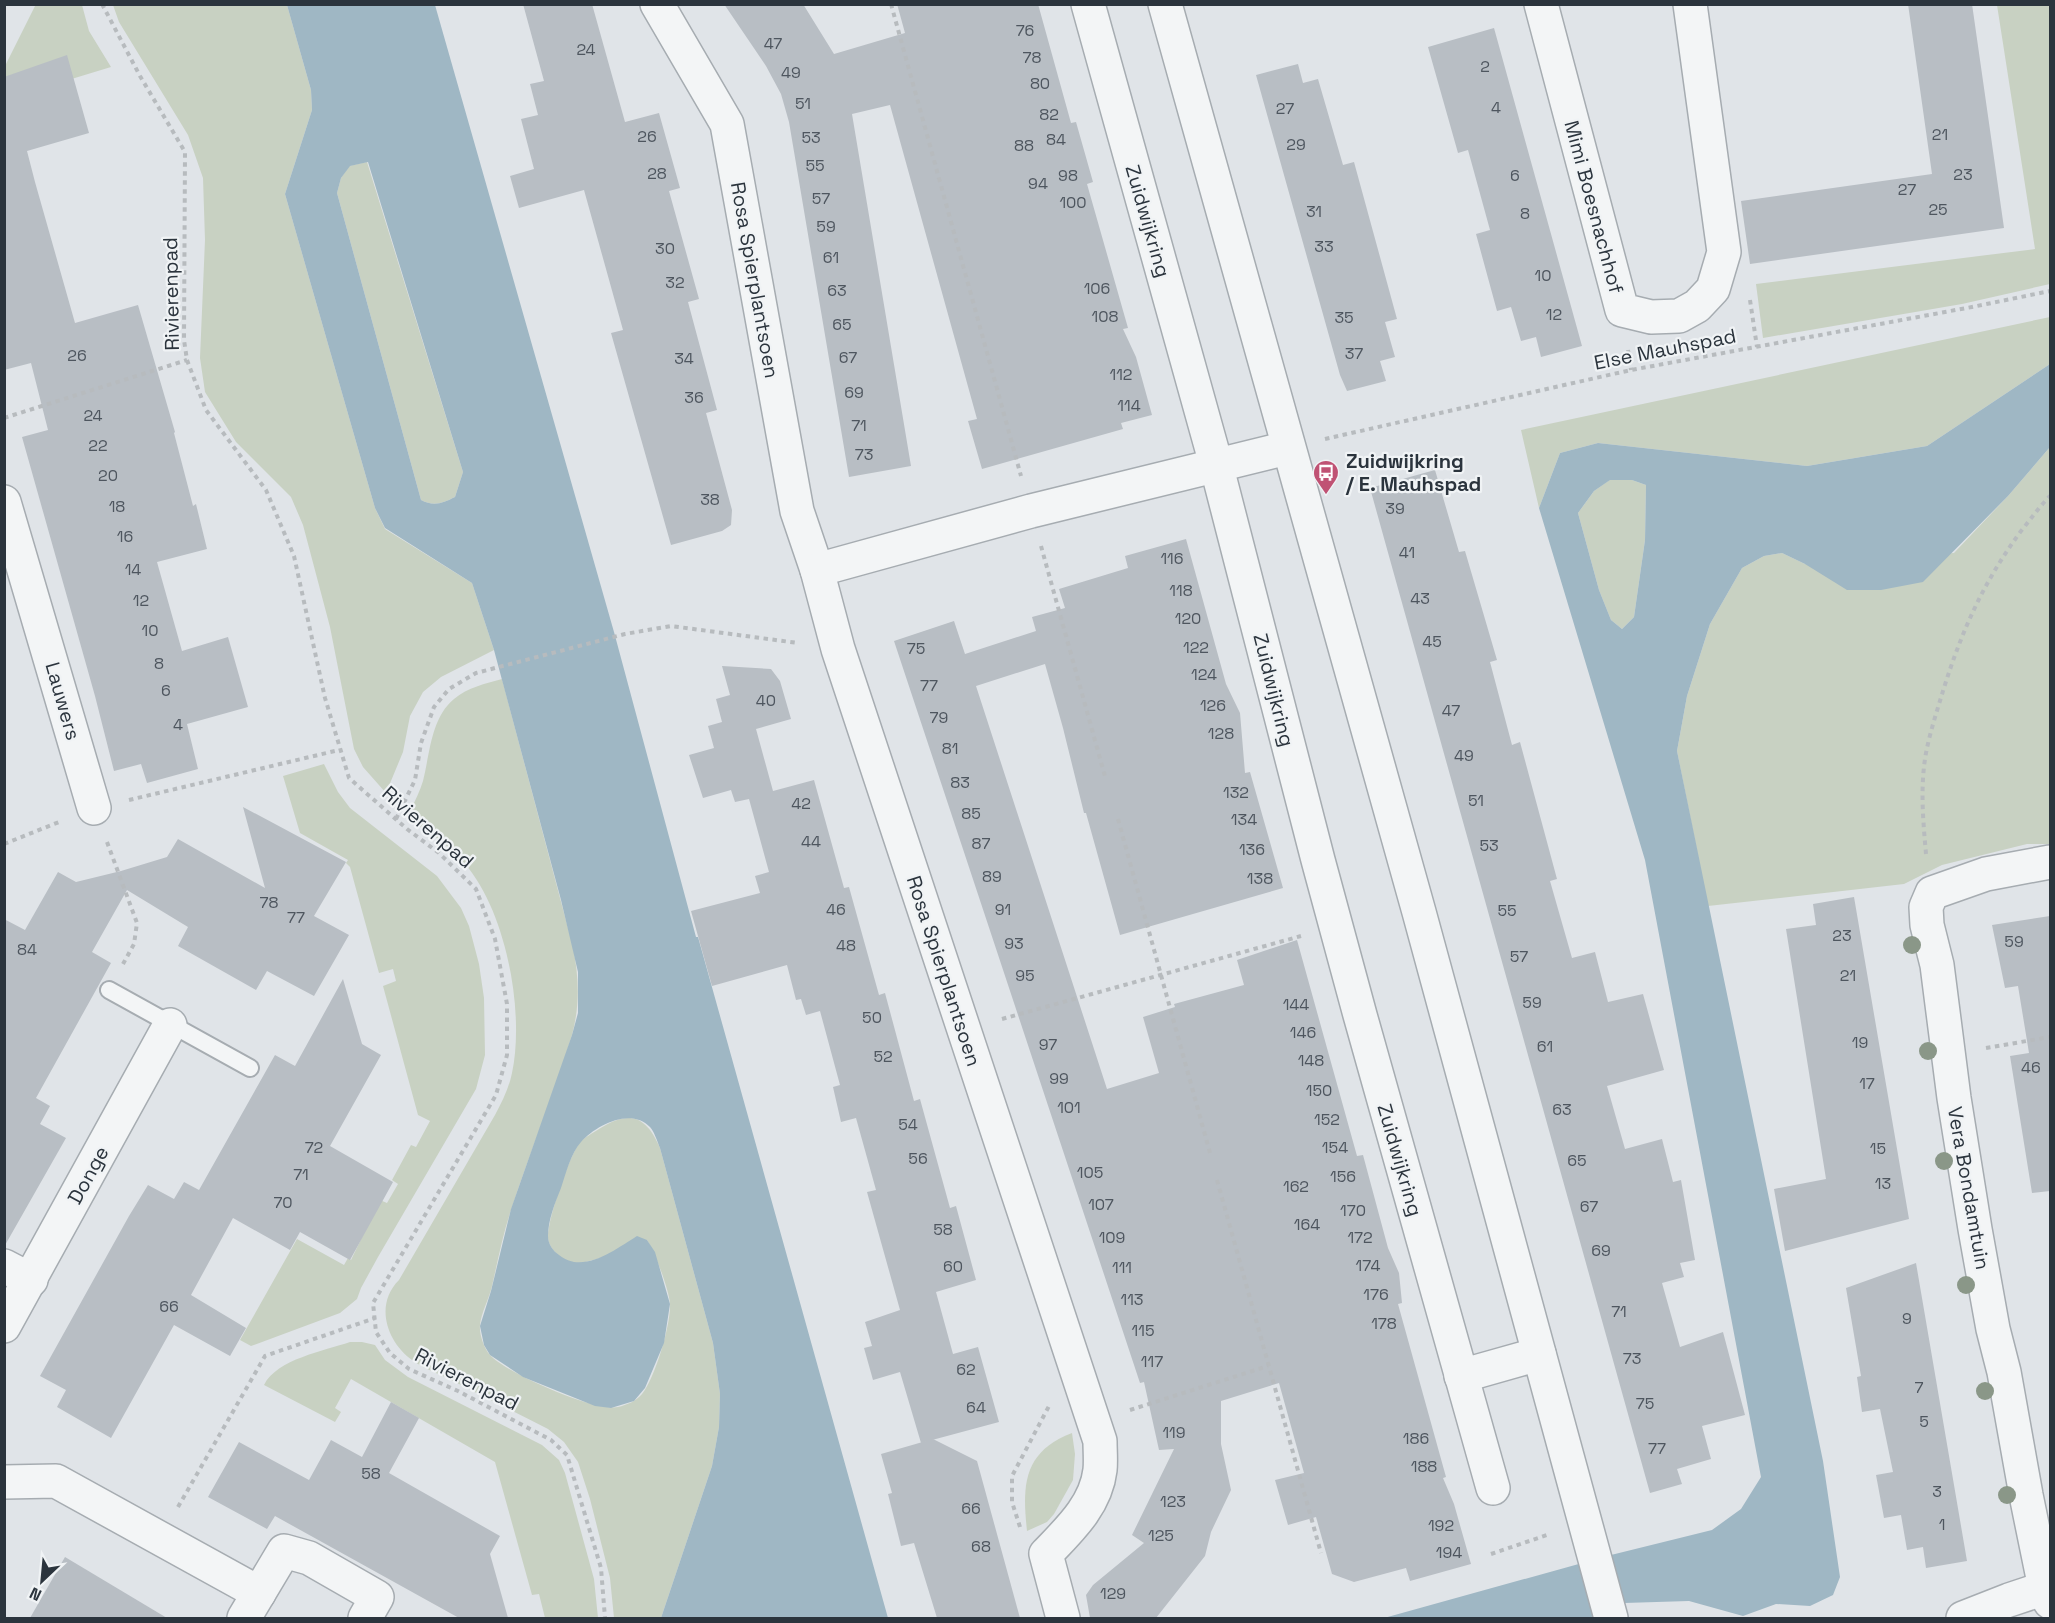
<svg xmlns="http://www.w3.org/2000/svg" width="2055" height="1623" viewBox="0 0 2055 1623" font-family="'Space Grotesk',sans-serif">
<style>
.green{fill:#c8d1c2}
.water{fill:#9fb7c4;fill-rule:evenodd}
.building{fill:#b8bec4}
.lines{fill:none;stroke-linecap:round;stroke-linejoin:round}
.lane-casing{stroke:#a6acb1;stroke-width:20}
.street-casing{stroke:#a6acb1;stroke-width:36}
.path{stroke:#b7bbbe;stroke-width:4;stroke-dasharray:4.5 4.5;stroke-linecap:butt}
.lane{stroke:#f3f5f6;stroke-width:16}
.street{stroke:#f3f5f6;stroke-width:33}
.tree{fill:#8a9788}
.labels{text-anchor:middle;stroke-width:4.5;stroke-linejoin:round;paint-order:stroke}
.number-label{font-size:16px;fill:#4e565f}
.street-label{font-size:20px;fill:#2b343d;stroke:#f0f3f5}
.poi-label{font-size:20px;font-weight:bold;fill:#2b343d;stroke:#f0f3f5;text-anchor:start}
</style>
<rect width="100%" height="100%" fill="#e0e4e8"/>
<!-- green -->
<g class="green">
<polygon points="36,4 82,5 89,31 111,67 65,81 5,92 4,68"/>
<polygon points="113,5 287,5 311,90 312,110 285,194 375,508 385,529 472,583 494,650 441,677 423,692 410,716 403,752 386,793 363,767 354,749 330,627 303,525 291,497 236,442 205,392 200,358 205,240 203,178 188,135 119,22"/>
<polygon points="1997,5 2050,5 2050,284 1962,304 1763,338 1756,284 2035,249"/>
<path d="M367 162 463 472 455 497C443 503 434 507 421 500L337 193 341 178 349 166Z"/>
<polygon points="2050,317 2050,364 1927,446 1807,466 1598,443 1560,453 1539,508 1521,430"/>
<polygon points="2050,447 2050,844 2027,844 1942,865 1904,884 1708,906 1677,751 1687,696 1710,624 1742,568 1764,556 1782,553 1805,564 1954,553 2008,496"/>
<polygon points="1611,479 1632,480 1646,485 1645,540 1634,617 1622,629 1611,620 1599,590 1578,513 1594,491"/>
<path d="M502 679 573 947C579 978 580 1005 572 1035 554 1093 531 1150 512 1207 503 1233 498 1260 492 1286 489 1299 481 1313 480 1325 479 1334 484 1348 490 1355 506 1373 595 1412 618 1407 627 1405 636 1401 642 1394 655 1378 671 1324 670 1304 669 1289 655 1253 647 1240 630 1246 590 1265 573 1263 562 1261 549 1249 548 1238 547 1221 569 1156 580 1142 585 1137 593 1133 599 1129 629 1110 646 1115 660 1148L713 1343 720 1394 719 1427 712 1466 661 1618H614L610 1578 590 1499 578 1462 564 1442 548 1429C516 1413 485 1397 453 1381 440 1374 424 1369 412 1360 387 1342 374 1305 399 1280L495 1115C502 1102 509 1088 512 1073 525 1012 506 911 465 864 456 855 448 846 438 839 430 833 418 827 412 819 411 817 410 814 410 811 415 801 420 791 423 781 430 753 431 718 454 699 468 687 485 684 502 679Z"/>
<polygon points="324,764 338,792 350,808 437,876 461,908 469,926 479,964 484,998 485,1055 476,1089 378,1257 361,1288 357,1299 340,1313 251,1346 240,1340 297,1239 344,1265 348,1258 351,1260 380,1200 387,1203 398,1184 392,1180 411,1145 416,1147 430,1121 418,1115 383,986 396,981 393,969 379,973 350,867 346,863 348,860 300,833 283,776"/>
<path d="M350 1342H362L375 1345 385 1360 408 1377 542 1445 559 1460 565 1473 594 1579 598 1618H545L539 1594 532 1595 495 1462 351 1379 335 1408 341 1412 335 1422 264 1385C277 1359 324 1351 350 1342Z"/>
<path d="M1072 1433 1075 1454 1073 1480 1054 1514 1047 1522 1027 1531C1022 1485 1023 1452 1072 1433Z"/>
</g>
<!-- water -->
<g class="water">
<path d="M287 5H435L614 632 696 937H698L888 1618H661L712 1466 719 1427 720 1394 713 1343 660 1148C657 1141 655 1133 650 1127 631 1107 596 1125 581 1142 571 1153 566 1173 561 1188 555 1203 548 1220 548 1236 548 1244 553 1251 559 1255 583 1275 616 1249 637 1236L647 1240 655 1252 670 1304 664 1343 645 1388 634 1401 611 1408 595 1406 523 1377 490 1355 484 1345 480 1326 491 1291 511 1209 572 1035 578 1013V972L561 900 494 650 472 583 385 528 375 508 285 194 312 110 311 90ZM368 162 463 472 455 497C443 503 434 507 421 500L337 193 341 178 350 166Z"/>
<path d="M2050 364V447L2008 496 1923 582 1881 590H1847L1805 564 1782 553 1764 556 1742 568 1710 624 1687 696 1677 751 1823 1461 1840 1577 1833 1595 1810 1606 1776 1604 1743 1616 1689 1601 1624 1603 1589 1618H1384L1611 1555 1712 1530 1741 1509 1761 1477 1645 860 1539 508 1560 453 1598 443 1807 466 1927 446ZM1610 480H1632L1646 485 1645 540 1634 617 1622 629 1611 620 1599 590 1578 513 1594 491Z"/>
</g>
<!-- building -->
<g class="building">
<polygon points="523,4 592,4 625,122 659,113 680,188 669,191 699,299 688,302 717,410 706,413 732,510 731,525 722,531 671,545 611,333 623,330 584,190 519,208 510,176 534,169 521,119 538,115 530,84 544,81"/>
<polygon points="724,4 803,4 834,54 905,33 897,4 1038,4 1071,123 1076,122 1093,182 1087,184 1128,328 1123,329 1136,357 1152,415 1121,423 1123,429 982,469 968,421 977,419 890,105 852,114 911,466 849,477 789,122 781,94 766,66"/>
<polygon points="1908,4 1972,4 2004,228 1750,264 1741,201 1932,174"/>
<polygon points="1494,28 1582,346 1541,357 1536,337 1521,341 1511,307 1497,311 1476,234 1490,230 1468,150 1458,153 1428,47"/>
<polygon points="67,55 89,133 27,151 35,182 75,323 138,305 175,432 174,433 193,506 196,504 207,549 157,562 182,651 228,637 248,707 187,724 198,769 147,783 141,764 114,771 95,696 22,437 48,430 31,363 4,370 4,77"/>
<polygon points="1298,64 1303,83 1318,79 1343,165 1354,162 1397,319 1385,322 1395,357 1380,361 1386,381 1347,391 1340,375 1256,75"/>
<polygon points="1435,470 1459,552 1465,551 1497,660 1490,662 1512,745 1520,742 1557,879 1550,881 1572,958 1595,952 1608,1002 1643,994 1664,1070 1607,1086 1625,1149 1662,1139 1673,1182 1681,1180 1695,1260 1680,1263 1684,1277 1662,1283 1680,1347 1723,1332 1745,1415 1702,1426 1711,1459 1677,1469 1682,1484 1650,1493 1370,488"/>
<polygon points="1186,539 1226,684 1240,713 1245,773 1250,772 1283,888 1120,935 1086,813 1084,813 1063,728 1045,664 976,686 1107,1089 1159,1073 1143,1017 1175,1007 1174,1004 1244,985 1237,960 1297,940 1357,1156 1363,1155 1388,1248 1399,1273 1402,1303 1398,1304 1446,1477 1443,1478 1454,1504 1471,1564 1410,1581 1406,1568 1354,1582 1332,1574 1316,1517 1288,1525 1275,1480 1304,1473 1279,1383 1221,1401 1221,1444 1231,1490 1211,1532 1205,1556 1156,1618 1090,1618 1086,1595 1093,1585 1144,1543 1132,1535 1174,1449 1159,1450 1144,1382 1140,1383 894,641 954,621 965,654 1036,631 1032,617 1065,608 1059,589 1128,568 1125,556"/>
<polygon points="722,666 771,669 780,681 791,719 756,729 773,791 814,780 844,888 849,887 879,995 885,993 914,1101 920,1099 950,1208 956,1206 976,1280 936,1292 953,1354 978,1347 999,1422 921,1443 900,1372 873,1380 864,1348 872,1346 865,1322 900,1310 867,1192 876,1190 856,1118 841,1122 833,1087 840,1085 820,1011 806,1015 801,999 796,1000 787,965 712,986 691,911 760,893 755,876 769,872 749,799 735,802 731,790 703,798 689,755 714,748 708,726 722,722 716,699 730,695"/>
<polygon points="243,807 346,862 314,916 349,935 314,996 267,971 256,990 178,946 188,927 127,890 92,952 111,963 36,1098 50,1106 40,1124 66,1138 4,1247 4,919 25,930 58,872 76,882 121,871 167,857 178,839 265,888"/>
<polygon points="1854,897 1909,1219 1785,1251 1774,1189 1826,1179 1786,929 1816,925 1813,904"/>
<polygon points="2050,916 2050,1191 2032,1193 2010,1056 2029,1053 2018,986 2005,988 1992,925"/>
<polygon points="343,979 362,1044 381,1055 330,1146 393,1182 350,1260 300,1232 290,1250 233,1218 191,1295 246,1328 230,1356 174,1325 111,1438 57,1407 66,1390 40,1376 129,1216 148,1185 174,1199 184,1182 199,1190 275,1055 295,1066"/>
<polygon points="1916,1263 1967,1561 1926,1568 1923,1547 1907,1550 1901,1515 1884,1518 1876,1475 1893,1472 1880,1409 1862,1412 1857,1377 1861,1376 1846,1288"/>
<polygon points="391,1402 419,1418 389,1473 500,1536 490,1554 508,1618 459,1618 275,1516 267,1529 208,1497 239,1442 309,1480 331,1440 362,1457"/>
<polygon points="933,1439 977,1461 1020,1618 937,1618 914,1543 901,1546 888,1494 892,1493 881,1454"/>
<polygon points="65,1557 167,1618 30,1618"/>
</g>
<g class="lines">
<defs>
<polyline id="lane" points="109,990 250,1068"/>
<g id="street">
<path d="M657 4 727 124 797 511 817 570 838 649 1100 1441C1100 1451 1101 1461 1100 1470 1096 1505 1069 1530 1046 1554L1063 1618"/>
<polyline points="1088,4 1216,464 1318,860 1360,1015 1493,1488"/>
<polyline points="1165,4 1419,912 1611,1618"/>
<polyline points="1541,4 1622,310 1651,317 1679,316 1697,306 1713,289 1724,252 1690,4"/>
<polyline points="4,502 94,808"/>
<polyline points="817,570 1031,511 1287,448"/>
<polyline points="2050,862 1986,874 1932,893 1926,907 1927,925 1937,965 1954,1098 1975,1229 1993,1329 2004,1372 2026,1495 2045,1588 2050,1602"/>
<polyline points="4,1266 31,1280"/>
<polyline points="4,1326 170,1025"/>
<polyline points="1461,1376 1539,1354"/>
<polyline points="4,1482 56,1481 259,1593"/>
<polyline points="244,1618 284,1551 309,1558 377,1597 365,1618"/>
<polyline points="1963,1618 2009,1600 2045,1588"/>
</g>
</defs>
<!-- lane casing -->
<use href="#lane" class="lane-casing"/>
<!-- street casing -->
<use href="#street" class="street-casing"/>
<!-- path -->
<g class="path">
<polyline points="102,4 140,76 185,152 184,340 187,360 206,410 266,490 294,556 325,698 349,778 407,829 439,853 476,889 495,939 507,1004 507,1055 496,1095 373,1303 376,1332 390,1353 409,1369 458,1391 551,1440 567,1455 601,1568 605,1618"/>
<polyline points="891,4 1021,476"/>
<polyline points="1750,300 1757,347"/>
<polyline points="1628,350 1631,370"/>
<polyline points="4,418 187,360"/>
<polyline points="1325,439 1631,370 1972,307 2050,291"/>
<polyline points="1041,546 1106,780"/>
<polyline points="129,800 339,750"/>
<polyline points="396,819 415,780 421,743 434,707 449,689 476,673 625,634 671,626 798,643"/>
<polyline points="1118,819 1210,1153"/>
<polyline points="107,842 137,923 134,944 123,964"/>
<polyline points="4,844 59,822"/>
<path d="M1926 854C1923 820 1920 786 1926 753 1930 732 1937 711 1943 691 1962 630 1983 583 2021 531 2031 519 2039 507 2050 496"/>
<polyline points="1002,1019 1301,936"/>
<polyline points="1986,1048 2050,1037"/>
<polyline points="1217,1180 1321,1553"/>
<polyline points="1130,1410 1268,1366"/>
<polyline points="178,1507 265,1356 375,1318"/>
<polyline points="1020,1527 1012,1502 1012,1476 1049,1406"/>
<polyline points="1491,1554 1550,1534"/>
</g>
<!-- lane -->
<use href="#lane" class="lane"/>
<!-- street -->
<use href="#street" class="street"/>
</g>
<!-- trees -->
<g class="tree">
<circle cx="1912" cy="945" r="9"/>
<circle cx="1928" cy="1051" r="9"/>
<circle cx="1944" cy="1161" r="9"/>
<circle cx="1966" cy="1285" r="9"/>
<circle cx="1985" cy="1391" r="9"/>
<circle cx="2007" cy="1495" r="9"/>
</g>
<!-- icons -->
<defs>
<symbol id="bus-pin" viewBox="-11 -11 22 30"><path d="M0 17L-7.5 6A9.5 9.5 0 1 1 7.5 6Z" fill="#c05274" stroke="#f0f3f5"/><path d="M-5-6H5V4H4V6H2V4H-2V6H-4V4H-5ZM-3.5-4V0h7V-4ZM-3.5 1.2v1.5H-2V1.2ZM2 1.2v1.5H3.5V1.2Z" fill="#fff"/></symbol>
</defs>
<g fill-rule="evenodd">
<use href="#bus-pin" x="1311" y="458" width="30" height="40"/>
</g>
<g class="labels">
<!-- number labels -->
<g class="number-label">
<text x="1025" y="36">76</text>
<text x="773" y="49">47</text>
<text x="586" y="55">24</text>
<text x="1032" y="63">78</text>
<text x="1485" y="72">2</text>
<text x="791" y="78">49</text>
<text x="1040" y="89">80</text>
<text x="803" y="109">51</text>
<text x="1496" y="113">4</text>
<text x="1285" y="114">27</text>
<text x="1049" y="120">82</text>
<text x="1940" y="140">21</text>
<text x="647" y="142">26</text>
<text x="811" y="143">53</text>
<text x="1056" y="145">84</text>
<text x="1296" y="150">29</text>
<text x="1024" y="151">88</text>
<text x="815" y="171">55</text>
<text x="657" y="179">28</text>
<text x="1963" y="180">23</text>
<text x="1068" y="181">98</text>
<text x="1515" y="181">6</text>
<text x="1038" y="189">94</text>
<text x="1907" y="195">27</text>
<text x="821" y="204">57</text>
<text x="1073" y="208">100</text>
<text x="1938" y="215">25</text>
<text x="1314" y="217">31</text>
<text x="1525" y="219">8</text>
<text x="826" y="232">59</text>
<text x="1324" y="252">33</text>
<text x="665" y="254">30</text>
<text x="831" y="263">61</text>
<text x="1543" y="281">10</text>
<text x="675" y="288">32</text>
<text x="1097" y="294">106</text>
<text x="837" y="296">63</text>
<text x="1554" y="320">12</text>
<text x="1105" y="322">108</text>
<text x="1344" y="323">35</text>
<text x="842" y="330">65</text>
<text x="1354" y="359">37</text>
<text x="77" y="361">26</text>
<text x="848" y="363">67</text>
<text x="684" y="364">34</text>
<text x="1121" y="380">112</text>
<text x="854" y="398">69</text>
<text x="694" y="403">36</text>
<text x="1129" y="411">114</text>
<text x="93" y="421">24</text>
<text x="859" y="431">71</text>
<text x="98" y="451">22</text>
<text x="864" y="460">73</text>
<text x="108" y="481">20</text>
<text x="710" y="505">38</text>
<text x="117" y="512">18</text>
<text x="1395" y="514">39</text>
<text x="125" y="542">16</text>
<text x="1407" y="558">41</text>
<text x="1172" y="564">116</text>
<text x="133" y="575">14</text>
<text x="1181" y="596">118</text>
<text x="1420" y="604">43</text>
<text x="141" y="606">12</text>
<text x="1188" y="624">120</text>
<text x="150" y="636">10</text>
<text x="1432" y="647">45</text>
<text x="1196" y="653">122</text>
<text x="916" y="654">75</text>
<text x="159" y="669">8</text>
<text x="1204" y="680">124</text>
<text x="929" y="691">77</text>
<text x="166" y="696">6</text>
<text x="766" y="706">40</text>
<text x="1213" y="711">126</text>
<text x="1451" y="716">47</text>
<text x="939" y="723">79</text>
<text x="178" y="730">4</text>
<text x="1221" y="739">128</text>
<text x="950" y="754">81</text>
<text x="1464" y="761">49</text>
<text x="960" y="788">83</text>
<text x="1236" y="798">132</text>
<text x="1476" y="806">51</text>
<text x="801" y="809">42</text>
<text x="971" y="819">85</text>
<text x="1244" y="825">134</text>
<text x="811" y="847">44</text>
<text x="981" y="849">87</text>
<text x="1489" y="851">53</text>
<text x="1252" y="855">136</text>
<text x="992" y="882">89</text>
<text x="1260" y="884">138</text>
<text x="269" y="908">78</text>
<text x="836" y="915">46</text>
<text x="1003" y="915">91</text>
<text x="1507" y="916">55</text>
<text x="296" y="923">77</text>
<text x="1842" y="941">23</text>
<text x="2014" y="947">59</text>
<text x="1014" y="949">93</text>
<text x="846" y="951">48</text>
<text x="27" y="955">84</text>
<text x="1519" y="962">57</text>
<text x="1025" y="981">95</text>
<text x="1848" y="981">21</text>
<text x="1532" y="1008">59</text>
<text x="1296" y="1010">144</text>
<text x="872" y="1023">50</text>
<text x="1303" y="1038">146</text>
<text x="1860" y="1048">19</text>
<text x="1048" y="1050">97</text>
<text x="1545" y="1052">61</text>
<text x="883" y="1062">52</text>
<text x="1311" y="1066">148</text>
<text x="2031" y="1073">46</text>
<text x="1059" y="1084">99</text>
<text x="1867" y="1089">17</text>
<text x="1319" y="1096">150</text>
<text x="1069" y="1113">101</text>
<text x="1562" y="1115">63</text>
<text x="1327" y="1125">152</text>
<text x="908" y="1130">54</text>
<text x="314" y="1153">72</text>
<text x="1335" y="1153">154</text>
<text x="1878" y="1154">15</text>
<text x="918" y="1164">56</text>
<text x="1577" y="1166">65</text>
<text x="1090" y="1178">105</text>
<text x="301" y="1180">71</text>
<text x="1343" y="1182">156</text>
<text x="1883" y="1189">13</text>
<text x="1296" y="1192">162</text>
<text x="283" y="1208">70</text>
<text x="1101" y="1210">107</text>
<text x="1589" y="1212">67</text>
<text x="1353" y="1216">170</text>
<text x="1307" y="1230">164</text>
<text x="943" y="1235">58</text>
<text x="1112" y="1243">109</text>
<text x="1360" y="1243">172</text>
<text x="1601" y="1256">69</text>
<text x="1368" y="1271">174</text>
<text x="953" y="1272">60</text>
<text x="1122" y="1273">111</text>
<text x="1376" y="1300">176</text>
<text x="1132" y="1305">113</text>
<text x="169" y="1312">66</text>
<text x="1619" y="1317">71</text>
<text x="1907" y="1324">9</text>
<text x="1384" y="1329">178</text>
<text x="1143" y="1336">115</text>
<text x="1632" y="1364">73</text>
<text x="1152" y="1367">117</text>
<text x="966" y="1375">62</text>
<text x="1919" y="1393">7</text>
<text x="1645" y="1409">75</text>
<text x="976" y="1413">64</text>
<text x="1924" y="1427">5</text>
<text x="1174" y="1438">119</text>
<text x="1416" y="1444">186</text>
<text x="1657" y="1454">77</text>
<text x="1424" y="1472">188</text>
<text x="371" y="1479">58</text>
<text x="1937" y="1497">3</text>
<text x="1173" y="1507">123</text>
<text x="971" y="1514">66</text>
<text x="1942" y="1530">1</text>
<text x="1441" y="1531">192</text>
<text x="1161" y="1541">125</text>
<text x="981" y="1552">68</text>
<text x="1449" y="1558">194</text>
<text x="1113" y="1599">129</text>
</g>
<!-- street labels -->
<g class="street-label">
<text transform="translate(1594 207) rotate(75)" y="7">Mimi Boesnachhof</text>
<text transform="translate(1148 221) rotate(74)" y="7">Zuidwijkring</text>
<text transform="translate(755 280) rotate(80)" y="7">Rosa Spierplantsoen</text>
<text transform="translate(171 294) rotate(-91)" y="7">Rivierenpad</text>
<text transform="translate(1665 349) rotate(-11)" y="7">Else Mauhspad</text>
<text transform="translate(1274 690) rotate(76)" y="7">Zuidwijkring</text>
<text transform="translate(63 701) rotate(74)" y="7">Lauwers</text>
<text transform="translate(428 827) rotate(41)" y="7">Rivierenpad</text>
<text transform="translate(944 971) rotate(72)" y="7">Rosa Spierplantsoen</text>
<text transform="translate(1400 1160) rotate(74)" y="7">Zuidwijkring</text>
<text transform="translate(88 1175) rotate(-61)" y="7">Donge</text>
<text transform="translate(1969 1188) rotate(80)" y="7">Vera Bondamtuin</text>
<text transform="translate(467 1379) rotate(27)" y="7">Rivierenpad</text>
</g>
<!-- poi labels -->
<g class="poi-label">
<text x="1346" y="468">Zuidwijkring<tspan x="1346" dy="23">/ E. Mauhspad</tspan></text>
</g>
</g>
<!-- border -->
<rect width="2055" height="1623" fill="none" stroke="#2b343d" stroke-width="12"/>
<!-- north arrow -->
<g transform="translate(42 1581) rotate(206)" stroke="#f0f3f5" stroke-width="4.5" paint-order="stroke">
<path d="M0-4.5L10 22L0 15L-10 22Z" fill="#2b343d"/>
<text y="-9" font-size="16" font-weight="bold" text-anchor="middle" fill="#2b343d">N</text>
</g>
</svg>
